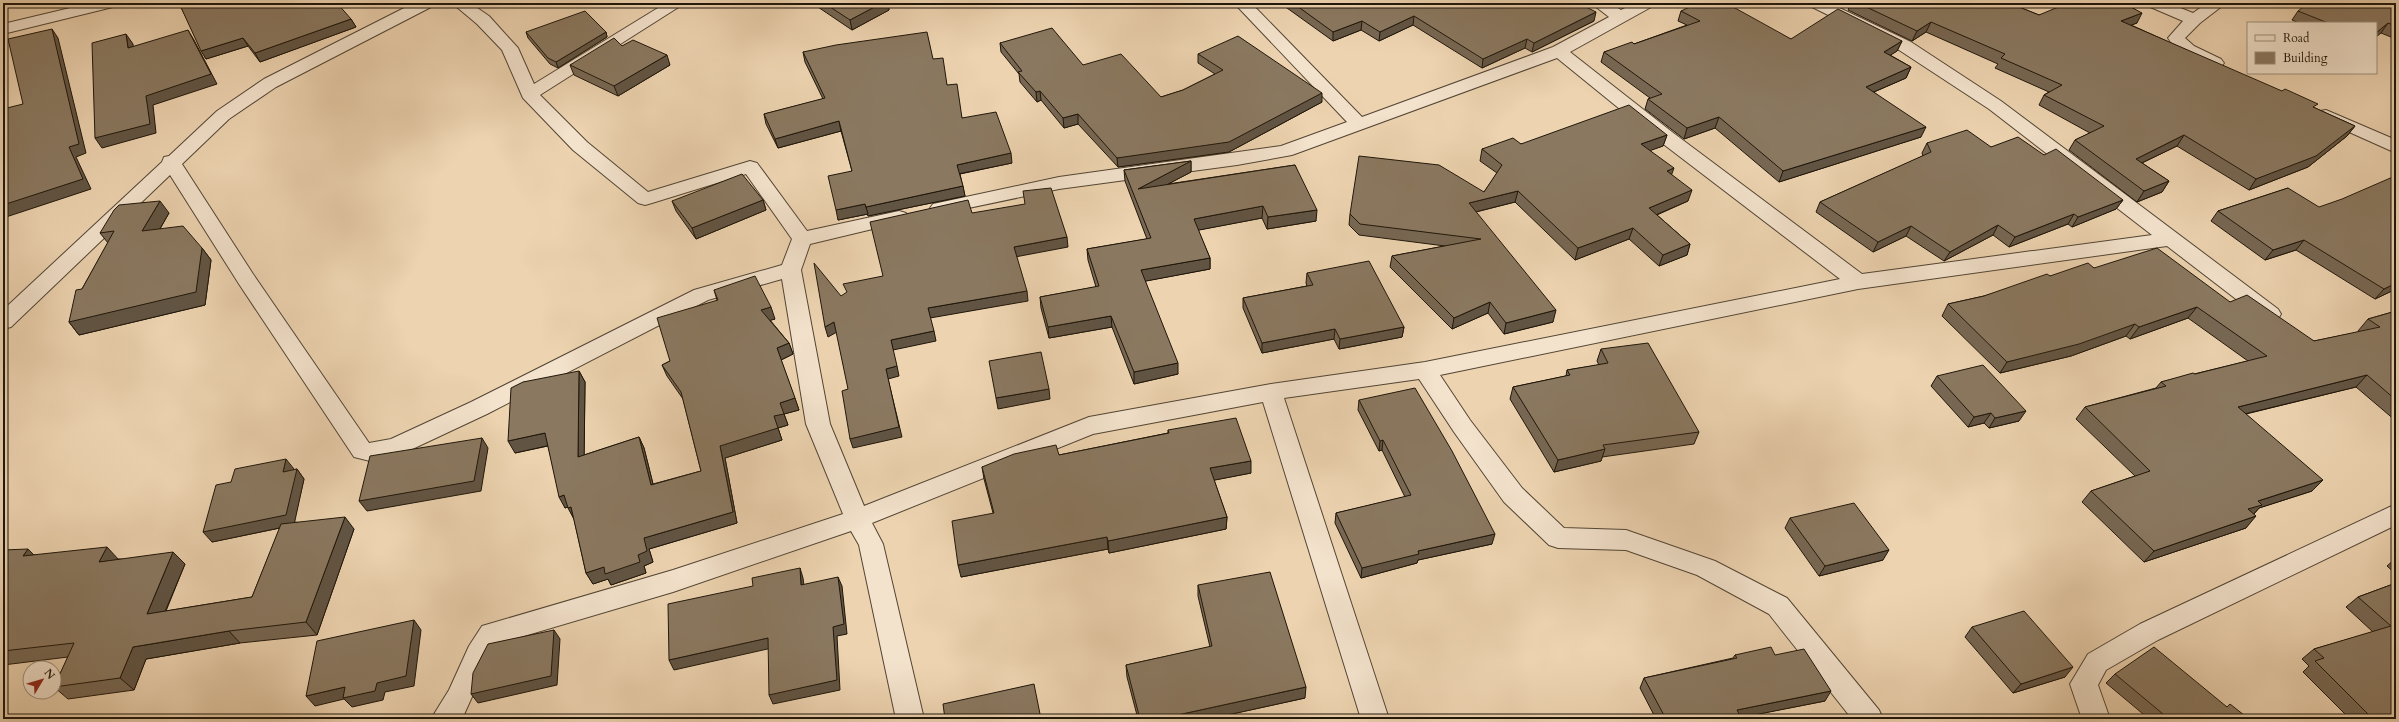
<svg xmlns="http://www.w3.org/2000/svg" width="2399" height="722" viewBox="0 0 2399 722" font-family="Cardo,serif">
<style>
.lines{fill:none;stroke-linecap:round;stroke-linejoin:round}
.minor-casing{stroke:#524534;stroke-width:2}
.minor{fill:#f3e2cc;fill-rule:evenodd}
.wall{fill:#776753;stroke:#1f160a}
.shaded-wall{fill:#615443;stroke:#1f160a}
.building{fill:#8a7860;stroke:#1f160a}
</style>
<rect width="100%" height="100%" fill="#edd3b0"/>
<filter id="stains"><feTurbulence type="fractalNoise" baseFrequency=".005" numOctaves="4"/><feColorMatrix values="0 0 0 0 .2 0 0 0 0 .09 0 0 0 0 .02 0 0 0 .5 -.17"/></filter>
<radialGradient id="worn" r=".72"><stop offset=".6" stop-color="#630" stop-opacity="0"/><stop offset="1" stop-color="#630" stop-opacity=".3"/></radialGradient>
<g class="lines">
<defs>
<g id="minor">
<polygon points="91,3 119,3 117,6 3,34 3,24"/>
<polygon points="414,3 435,3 433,6 276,87 229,119 182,164 253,274 369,443 391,439 471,402 694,290 782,265 792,239 746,174 652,203 645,205 638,203 573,150 523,98 502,50 477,24 452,3 470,3 489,16 518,48 534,84 666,3 685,3 540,95 587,142 648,192 750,161 757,163 807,231 899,211 906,213 909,217 906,221 810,244 801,270 830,424 864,506 1089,417 1271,384 1425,362 1840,279 1658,140 1557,58 1292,155 1237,165 1059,189 940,214 933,212 930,208 933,204 1059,177 1281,146 1347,122 1234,3 1251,3 1362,117 1553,47 1609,17 1591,3 1610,3 1621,10 1635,3 1655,3 1653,6 1570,52 1672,132 1862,274 2152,235 1989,109 1899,50 1810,6 1808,3 1829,3 1911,42 2001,101 2278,309 2281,314 2278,319 2270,321 2262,319 2167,246 1858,289 1440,375 1470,420 1522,488 1564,528 1626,530 1715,561 1787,598 1879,710 1883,719 1852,719 1769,614 1697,575 1626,550 1558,548 1549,545 1504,502 1454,432 1419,379 1284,398 1389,719 1361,719 1263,402 1093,434 872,523 883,544 924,719 896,719 859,545 851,531 673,592 500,643 489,659 462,719 431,719 449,690 469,646 482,626 673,570 843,514 806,424 782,279 708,300 487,414 406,452 374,462 354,457 239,284 170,175 11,327 3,329 3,310 162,162 164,157 169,156 217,111 264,79"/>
<path d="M2146 3H2168L2193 13 2207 3H2226L2200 23 2185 38 2194 46 2221 59 2224 63 2221 67C2203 71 2177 52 2168 38L2183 21 2148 6Z"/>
<polygon points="2326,110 2396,140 2396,153 2320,119 2317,115 2320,111"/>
<polygon points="2396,504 2396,525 2158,640 2106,670 2098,685 2110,719 2082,719 2070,684 2088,654 2140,624"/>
</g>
</defs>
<!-- minor casing -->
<use href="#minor" class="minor-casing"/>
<!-- minor -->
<use href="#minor" class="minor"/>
</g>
<!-- wall -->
<g class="wall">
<polygon points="179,3 351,19 356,27 260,62 248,46 206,59"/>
<polygon points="812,3 888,3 889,10 852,30"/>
<polygon points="1280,3 1578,3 1594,21 1532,52 1525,48 1482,68 1413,25 1379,41 1361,30 1333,41"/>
<polygon points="1851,3 2009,3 2039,15 2137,3 2134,8 2137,23 2131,25 2355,126 2347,136 2308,167 2249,190 2177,146 2142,163 2169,181 2162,192 2137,202 2069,150 2075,140 2090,133 2039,105 2044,95 2049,92 1995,68 1998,64 1926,32 1912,41 1848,10"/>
<polygon points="2396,3 2396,32 2391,37 2381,33 2376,23 2299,23 2292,20 2298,11"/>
<polygon points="1681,11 1791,39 1902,41 1897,51 1890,55 1911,67 1906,78 1874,92 1921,137 1779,182 1715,128 1684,139 1645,109 1648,99 1650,98 1601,62 1604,52 1634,44 1687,25 1678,21"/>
<polygon points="526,32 606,32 607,37 558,68 550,64 528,38"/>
<polygon points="1000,43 1083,65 1161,97 1183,90 1215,74 1198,63 1198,54 1322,102 1229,152 1118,167 1078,124 1064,128 1041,100 1037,102 1020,82 1019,74 1001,52"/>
<polygon points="622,46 670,65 618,96 574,75 570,65"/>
<polygon points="803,52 933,59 947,85 962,118 1012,163 960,174 965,196 868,216 868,214 838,220 852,171 841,131 778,148 766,124 764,114 823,99 805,62"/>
<polygon points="1667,135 1663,146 1650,150 1672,175 1688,201 1657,215 1690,244 1687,255 1659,266 1629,239 1575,260 1515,202 1476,212 1553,322 1504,334 1488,313 1452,329 1390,267 1392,256 1445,246 1359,235 1349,225 1350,214 1484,192 1497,173 1480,161 1482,149 1521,144"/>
<polygon points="1927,143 1991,147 2044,155 2123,200 2116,209 2072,227 2068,224 2009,247 1993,235 1944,261 1906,236 1873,252 1816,212 1820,202 1923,156 1922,153"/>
<polygon points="1191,161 1191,172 1168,184 1295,165 1316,221 1267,229 1262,218 1198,230 1210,258 1210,269 1145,281 1178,374 1134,384 1112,327 1049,338 1041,308 1040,297 1096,287 1088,260 1087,249 1147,239 1125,181 1124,170"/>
<polygon points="2288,188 2396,289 2375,299 2296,250 2265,260 2211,221 2218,211"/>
<polygon points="763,200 766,210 696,239 676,211 672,201"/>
<polygon points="169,213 160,229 202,248 211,260 205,305 79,335 69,322 82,289 108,243 100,233"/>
<polygon points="2094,268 2230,302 2314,341 2359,332 2358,331 2368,319 2396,311 2396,421 2356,387 2246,414 2312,491 2259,508 2254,514 2246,528 2144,562 2082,502 2091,491 2135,476 2076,419 2085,407 2156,388 2161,382 2248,361 2188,318 2130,339 2126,336 2071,356 2000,373 1942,316 1948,304 1984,296 2050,276"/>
<polygon points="1307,273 1404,327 1402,337 1339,349 1334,339 1262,353 1243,308 1243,298 1307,286 1306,283"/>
<polygon points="714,290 775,319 770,320 789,343 793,354 781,360 799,410 784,414 788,425 778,428 782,440 725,458 737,523 649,549 653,562 644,566 646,573 611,585 608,579 593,584 586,573 574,519 568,507 565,508 548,446 515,453 579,371 585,382 584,455 639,437 644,448 653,484 701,471 683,399 667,376 662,365 670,361 717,300"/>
<polygon points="1601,349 1699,432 1694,444 1602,457 1601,461 1554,472 1510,399 1513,387 1566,376 1567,370 1599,365 1597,361"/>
<polygon points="1937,376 2019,421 1989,428 1984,423 1968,427 1931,386"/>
<polygon points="1359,400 1492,544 1418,560 1417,563 1361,578 1335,523 1336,513 1405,497 1382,450 1379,451 1358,410"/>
<polygon points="1168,430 1251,473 1214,480 1227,517 1226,529 1109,553 1108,549 961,577 993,513 984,479 982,467 1059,455 1168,433"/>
<polygon points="294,469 293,470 297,469 304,479 294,522 354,529 317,635 240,643 146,659 134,690 68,699 54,687 68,657 3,665 3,550 34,555 119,559 185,564 166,611 252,597 280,528 212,542 231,482"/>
<polygon points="1790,518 1883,560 1819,576 1785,528"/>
<polygon points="2396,558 2396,574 2387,566"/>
<polygon points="2396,583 2396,719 2350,719 2303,672 2309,666 2302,659 2314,649 2373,632 2346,607 2358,597"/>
<polygon points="1198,585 1305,698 1209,719 1138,719 1127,677 1126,665 1210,647 1198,596"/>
<polygon points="1972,627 2065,677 2013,693 1965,637"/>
<polygon points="1735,655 1775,655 1825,701 1742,717 1742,719 1656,719 1640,688 1644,678 1733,658"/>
<polygon points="2115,674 2227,707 2249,719 2149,719 2106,683"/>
</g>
<!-- shaded-wall -->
<g class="shaded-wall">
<polygon points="882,3 888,3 889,10 852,30 850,20"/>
<polygon points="2137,3 2131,13 2129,6"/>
<polygon points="1596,12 1594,21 1532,52 1534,43"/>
<polygon points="2142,13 2137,23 2116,31 2121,21"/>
<polygon points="1414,16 1413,25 1379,41 1380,32"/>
<polygon points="351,19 356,27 260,62 255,53"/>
<polygon points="1362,21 1361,30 1333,41 1333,32"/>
<polygon points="1931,22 1926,32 1912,41 1917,31"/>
<polygon points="2388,23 2381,33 2376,37 2376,33"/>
<polygon points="52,29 58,38 86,153 76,157 91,189 3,218 3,205 69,147"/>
<polygon points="2396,29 2396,32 2391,37"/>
<polygon points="188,30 194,40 217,84 153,105 156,133 102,148 95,138 146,96"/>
<polygon points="606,32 607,37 558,68 556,62"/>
<polygon points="126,34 133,44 134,57 128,48"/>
<polygon points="243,38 248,46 206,59 201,51"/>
<polygon points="1527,39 1525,48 1482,68 1483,59"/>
<polygon points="1902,41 1897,51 1880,62 1884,52"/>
<polygon points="667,55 670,65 618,96 614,86"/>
<polygon points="1911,67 1906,78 1862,97 1866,87"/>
<polygon points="1040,91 1041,100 1037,102 1036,92"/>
<polygon points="1322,93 1322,102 1229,152 1118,167 1117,158"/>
<polygon points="1078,114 1078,124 1064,128 1063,118"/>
<polygon points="1719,117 1715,128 1684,139 1687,128"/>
<polygon points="839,121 841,131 778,148 775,139"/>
<polygon points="2355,126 2347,136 2308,167 2249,190 2256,179"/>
<polygon points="1926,127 1921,137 1779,182 1783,171"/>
<polygon points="1667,135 1663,146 1638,155 1641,144"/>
<polygon points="2184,135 2177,146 2129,169 2136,159"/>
<polygon points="1011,153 1012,163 958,174 957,165"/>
<polygon points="1191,161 1191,172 1138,200 1138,189"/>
<polygon points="1674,168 1670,179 1667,171"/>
<polygon points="2169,181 2162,192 2137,202 2144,191"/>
<polygon points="963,186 965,196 868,216 866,207"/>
<polygon points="1692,190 1688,201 1646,219 1649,208"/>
<polygon points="1518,191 1515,202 1467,214 1469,203"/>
<polygon points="763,200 766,210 696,239 692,228"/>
<polygon points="2123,200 2116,209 2072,227 2078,217"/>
<polygon points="160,201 169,213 151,244 142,231"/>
<polygon points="865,204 868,214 838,220 836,210"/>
<polygon points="1263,206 1262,218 1194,231 1194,219"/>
<polygon points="1317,210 1316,221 1267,229 1268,217"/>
<polygon points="2074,214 2068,224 2009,247 2015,237"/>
<polygon points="1998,225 1993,235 1944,261 1950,252"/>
<polygon points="1911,226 1906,236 1873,252 1878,242"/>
<polygon points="1633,228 1629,239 1575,260 1578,248"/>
<polygon points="1067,237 1068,247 1015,257 1014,247"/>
<polygon points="2304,240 2296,250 2265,260 2273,250"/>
<polygon points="1690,244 1687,255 1659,266 1663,255"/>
<polygon points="202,248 211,260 205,305 79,335 69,322"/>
<polygon points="1210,258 1210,269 1141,282 1141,270"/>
<polygon points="2396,283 2396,289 2375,299 2384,289"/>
<polygon points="1027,291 1028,301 930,318 928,308"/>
<polygon points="1490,302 1488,313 1452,329 1454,318"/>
<polygon points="771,307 775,319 765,322 761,310"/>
<polygon points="2197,307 2188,318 2130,339 2139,327"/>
<polygon points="1556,310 1553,322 1504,334 1506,323"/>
<polygon points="1111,316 1112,327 1049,338 1048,327"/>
<polygon points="834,322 837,332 828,337 825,327"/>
<polygon points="2135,324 2126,336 2071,356 2000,373 2007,362"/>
<polygon points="1404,327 1402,337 1339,349 1340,339"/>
<polygon points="1335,329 1334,339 1262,353 1262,343"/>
<polygon points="934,331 936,341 893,350 891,340"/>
<polygon points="789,343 793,354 781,360 777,348"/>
<polygon points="1178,363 1178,374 1134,384 1134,372"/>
<polygon points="897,366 899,376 888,379 902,437 853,448 850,439 886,369"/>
<polygon points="579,371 585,382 584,468 578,457"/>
<polygon points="2367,375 2356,387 2228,418 2238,407"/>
<polygon points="1049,389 1050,399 998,409 996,398"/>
<polygon points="795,398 799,410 784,414 788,425 778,428 782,440 725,458 737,523 649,549 653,562 644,566 646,573 611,585 608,579 593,584 586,573 638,555 644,538 733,512 720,446 774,416 780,403"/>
<polygon points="2026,411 2019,421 1989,428 1995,418"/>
<polygon points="1991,413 1984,423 1968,427 1974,417"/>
<polygon points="545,433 551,445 515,453 508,441"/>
<polygon points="639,437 644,448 656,496 651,485"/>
<polygon points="482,438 488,448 481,491 367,511 359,501"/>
<polygon points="1383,440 1382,450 1379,451 1380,441"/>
<polygon points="1605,449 1601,461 1554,472 1558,460"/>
<polygon points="286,459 294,469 290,482 283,472"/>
<polygon points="1251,461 1251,473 1210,481 1210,468"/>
<polygon points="297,469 304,479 294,525 212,542 203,532"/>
<polygon points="2323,480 2312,491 2259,508 2252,516 2248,509 2258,501"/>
<polygon points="564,495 571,506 565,508 559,497"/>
<polygon points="571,507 574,519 568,508"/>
<polygon points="2256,516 2246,528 2144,562 2154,551"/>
<polygon points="345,517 354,529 317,635 306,622"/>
<polygon points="1227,517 1226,529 1109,553 1108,541"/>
<polygon points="1495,534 1492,544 1418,560 1417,563 1361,578 1362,568 1418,551"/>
<polygon points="1107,537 1108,549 961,577 958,565"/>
<polygon points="107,547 119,560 99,562"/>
<polygon points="28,549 41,562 23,556"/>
<polygon points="1889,550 1883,560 1819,576 1825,566"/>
<polygon points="173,552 185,564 159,626 147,614"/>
<polygon points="800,568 803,578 805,594 801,585"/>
<polygon points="838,577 842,586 847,634 837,636 840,690 773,704 769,695 833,627"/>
<polygon points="414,620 421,630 414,686 385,692 383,700 352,707 344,699 315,706 306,696 345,687 377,683"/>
<polygon points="554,630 560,639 557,685 478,703 471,694"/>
<polygon points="229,631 240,643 146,659 134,690 120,678 133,647"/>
<polygon points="768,638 772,648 674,670 669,660"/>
<polygon points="2073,667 2065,677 2013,693 2021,684"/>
<polygon points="1306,687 1305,698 1209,719 1159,719"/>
<polygon points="1831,691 1825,701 1734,719 1737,710"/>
</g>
<!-- building -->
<g class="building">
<polygon points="179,3 337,3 351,19 255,53 243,38 201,51"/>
<polygon points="824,3 882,3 850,20"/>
<polygon points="1293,3 1578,3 1596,12 1534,43 1527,39 1483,59 1414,16 1380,32 1362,21 1333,32"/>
<polygon points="1698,3 1726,3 1791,39 1838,9 1902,41 1884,52 1911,67 1866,87 1926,127 1783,171 1719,117 1687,128 1648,99 1662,94 1604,52 1632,42 1634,44 1700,21 1681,11"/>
<polygon points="1858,3 2009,3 2039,15 2068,3 2136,3 2129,6 2142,13 2121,21 2282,91 2285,89 2318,104 2313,107 2355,126 2316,156 2256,179 2184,135 2136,159 2169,181 2144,191 2075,140 2104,126 2044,95 2062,85 2001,58 2005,54 1931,22 1917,31"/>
<polygon points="2308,3 2396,3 2396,26 2388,23 2376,33 2376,23 2328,23 2298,11"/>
<polygon points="585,11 606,32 556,62 548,58 526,32"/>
<polygon points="1052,28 1083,65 1121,54 1161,97 1183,90 1223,70 1198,54 1238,36 1322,93 1229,142 1117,158 1078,114 1063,118 1040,91 1036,92 1018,72 1022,71 1000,43"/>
<polygon points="52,29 79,144 69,147 83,179 3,205 3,109 23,104 8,39"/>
<polygon points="188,30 211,74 146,96 150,124 95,138 92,43 126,34 128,48"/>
<polygon points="927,32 933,59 943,58 947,85 957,84 962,118 996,112 1011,153 957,165 963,186 866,207 865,204 836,210 828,176 852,171 839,121 775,139 764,114 825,98 803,52 836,45"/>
<polygon points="614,38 622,46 633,40 667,55 614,86 570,65"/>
<polygon points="1629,105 1667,135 1641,144 1674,168 1667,171 1692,190 1649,208 1690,244 1663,255 1633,228 1578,248 1518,191 1469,203 1556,310 1506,323 1490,302 1454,318 1392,256 1481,239 1360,224 1350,214 1359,156 1439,165 1484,192 1502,165 1482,149 1513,138 1521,144"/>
<polygon points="1967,130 1991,147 2018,137 2044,155 2056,149 2123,200 2078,217 2074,214 2015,237 1998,225 1950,252 1911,226 1878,242 1820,202 1931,152 1927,143"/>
<polygon points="1191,161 1138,189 1295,165 1317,210 1268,217 1263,206 1194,219 1210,258 1141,270 1178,363 1134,372 1111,316 1048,327 1040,297 1099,286 1087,249 1151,238 1124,170"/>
<polygon points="742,174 763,200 692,228 672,201"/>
<polygon points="2395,176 2396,177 2396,283 2384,289 2304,240 2273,250 2218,211 2288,188 2319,207 2342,199"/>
<polygon points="1051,188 1067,237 1014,247 1027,291 928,308 934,331 891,340 897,366 886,369 899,427 850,439 842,391 848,389 834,322 825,327 814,263 841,296 847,292 843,284 883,276 870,222 968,200 972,213 1025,204 1023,191"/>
<polygon points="160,201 142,231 183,226 202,248 196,292 69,322 76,290 82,289 114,231 100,233 114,210 119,205"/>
<polygon points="2157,248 2230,302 2247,295 2314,341 2380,327 2368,319 2396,311 2396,400 2367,375 2238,407 2323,480 2258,501 2262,505 2248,509 2256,516 2154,551 2091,491 2150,471 2085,407 2166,386 2161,382 2193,373 2195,374 2267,356 2197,307 2139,327 2135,324 2079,344 2007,362 1948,304 1984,296 2047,274 2050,276 2088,263 2094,268"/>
<polygon points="1369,261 1404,327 1340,339 1335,329 1262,343 1243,298 1313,285 1307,273"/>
<polygon points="755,276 771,307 761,310 789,343 777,348 795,398 780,403 784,414 774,416 778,428 720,446 733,512 644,538 647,551 638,555 640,562 605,574 604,567 586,573 571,507 568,508 564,495 559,497 545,433 508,441 511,388 523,382 579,371 578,457 639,437 651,485 701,471 681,392 662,365 670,361 657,318 718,300 714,290"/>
<polygon points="1648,343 1699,432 1603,445 1605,449 1558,460 1513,387 1570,375 1567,370 1608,363 1601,349"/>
<polygon points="1041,352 1049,389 996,398 989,361"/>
<polygon points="1983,365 2026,411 1995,418 1991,413 1974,417 1937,376"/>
<polygon points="1415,388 1452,451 1495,534 1418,551 1419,554 1362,568 1336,513 1411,495 1383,440 1380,441 1359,400"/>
<polygon points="1236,418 1251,461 1210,468 1227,517 1108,541 1107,537 958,565 952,521 994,513 982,467 1014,454 1056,445 1059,455 1169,433 1168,430"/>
<polygon points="482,438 474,481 359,501 370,456"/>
<polygon points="286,459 283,472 297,469 286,515 203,532 216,485 231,482 235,469"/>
<polygon points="1854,503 1889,550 1825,566 1790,518"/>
<polygon points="345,517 306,622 229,631 133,647 120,678 54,687 74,643 3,651 3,550 28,549 23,556 107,547 99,562 173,552 147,614 252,597 281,524"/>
<polygon points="800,568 801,585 838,577 844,624 833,627 837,680 769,695 768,638 669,660 668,604 753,586 752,578"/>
<polygon points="1270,572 1306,687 1159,719 1140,719 1126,665 1212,646 1198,585"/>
<polygon points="2396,583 2396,719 2373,719 2315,661 2324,658 2314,649 2391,626 2358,597"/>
<polygon points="2024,611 2073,667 2021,684 1972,627"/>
<polygon points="414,620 406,676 377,683 375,691 343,698 345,687 306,696 317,641"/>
<polygon points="554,630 551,676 471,694 473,673 488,644"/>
<polygon points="1771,647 1775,655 1804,649 1831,691 1737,710 1742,719 1666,719 1644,678 1737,658 1735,655"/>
<polygon points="2154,647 2227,707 2230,704 2249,719 2169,719 2115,674"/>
<polygon points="1034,684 1041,719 945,719 943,704"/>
</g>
<!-- margin -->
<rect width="2399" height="722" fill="none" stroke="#edd3b0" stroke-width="16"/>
<rect x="4" y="4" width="2391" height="714" fill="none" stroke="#1f160a" stroke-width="2"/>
<rect x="8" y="8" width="2383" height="706" fill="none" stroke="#1f160a"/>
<!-- legend -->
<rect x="2247" y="22" width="130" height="52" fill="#f3e2cc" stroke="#9e907e"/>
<rect x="2255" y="35" width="20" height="6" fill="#f3e2cc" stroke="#9e907e"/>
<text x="2283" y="42" font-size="12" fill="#1f160a">Road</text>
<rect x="2255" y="52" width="20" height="12" fill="#8a7860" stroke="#9e907e"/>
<text x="2283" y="62" font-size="12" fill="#1f160a">Building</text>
<!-- north arrow -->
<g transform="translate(42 680) rotate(52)"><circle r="19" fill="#f3e2cc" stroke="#9e907e"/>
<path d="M0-3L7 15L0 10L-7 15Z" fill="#8f2418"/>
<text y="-6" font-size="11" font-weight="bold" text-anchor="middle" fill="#1f160a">N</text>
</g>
<rect width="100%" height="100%" filter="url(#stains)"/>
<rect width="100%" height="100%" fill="url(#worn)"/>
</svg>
